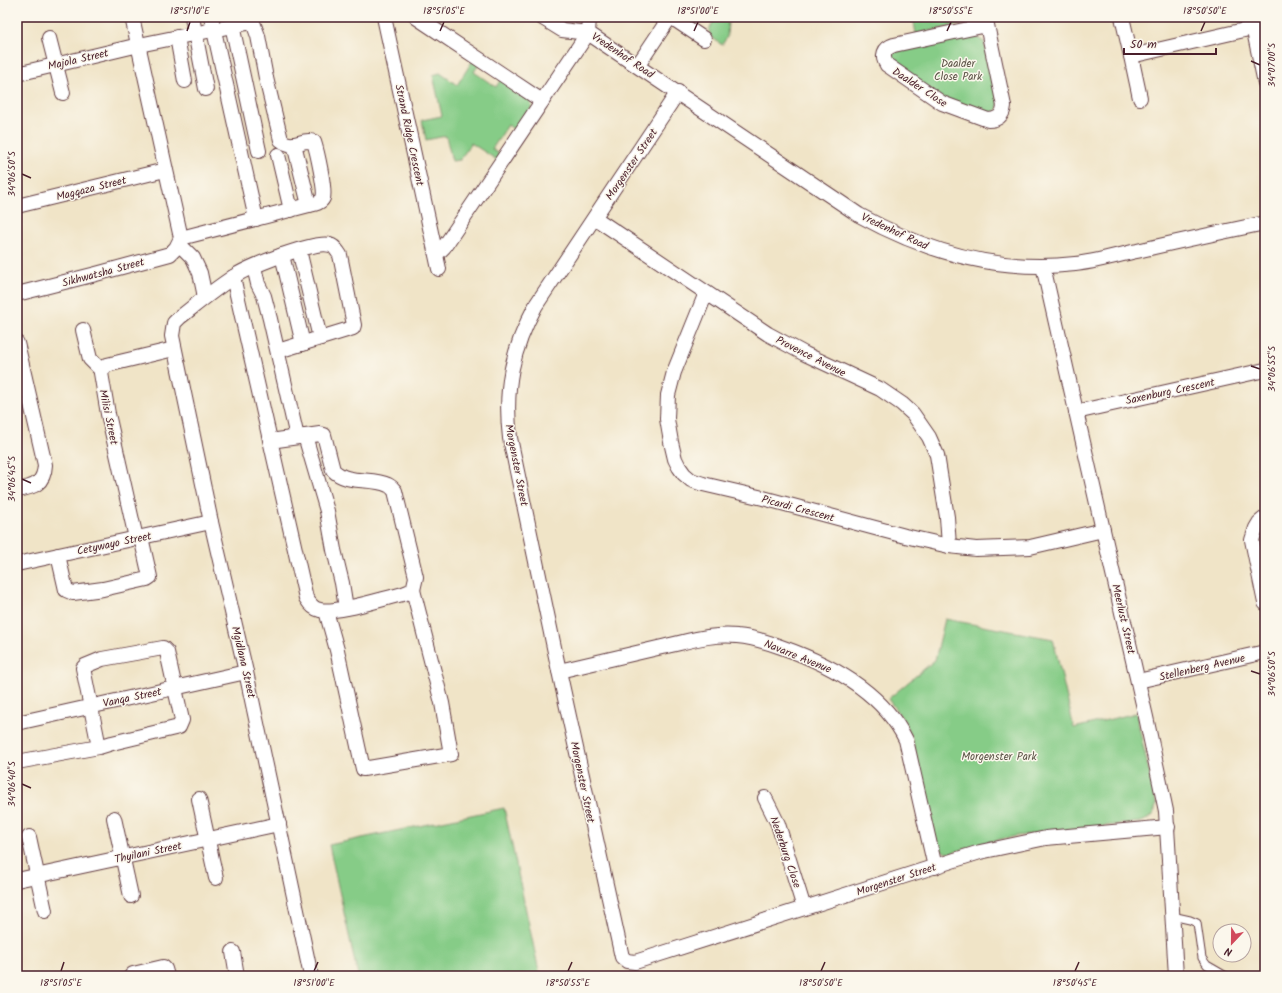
<svg xmlns="http://www.w3.org/2000/svg" width="1282" height="993" viewBox="0 0 1282 993" font-family="Kalam,sans-serif">
<style>
.green{fill:#86cc87;stroke:#687659}
.lines{fill:none;stroke-linecap:round;stroke-linejoin:round}
.service-casing{stroke:#633d42;stroke-width:9}
.minor-casing{stroke:#633d42;stroke-width:16}
.service{stroke:#fff;stroke-width:7}
.minor{stroke:#fff;stroke-width:14}
.ticks{fill:none;stroke:#4a1f2b;stroke-width:1.5}
.labels{text-anchor:middle;stroke-width:3;stroke-linejoin:round;paint-order:stroke}
.street-label{font-size:11px;fill:#4a1f2b;stroke:#fbf7ec}
.park-label{font-size:11px;fill:#5c5347;stroke:#fbf7ec}
.neatline{fill:none;stroke:#4a1f2b;stroke-width:1.5}
.ticks-label{font-size:10px;text-anchor:middle;fill:#4a1f2b}
</style>
<rect width="100%" height="100%" fill="#fbf7ec"/>
<filter id="ink" filterUnits="userSpaceOnUse"><feTurbulence type="fractalNoise" baseFrequency=".025" numOctaves="2"/><feDisplacementMap in="SourceGraphic" scale="8" xChannelSelector="R" yChannelSelector="G"/><feConvolveMatrix kernelMatrix="1 2 1 2 8 2 1 2 1" color-interpolation-filters="sRGB"/></filter>
<filter id="wash" filterUnits="userSpaceOnUse"><feTurbulence type="fractalNoise" baseFrequency=".012" numOctaves="4" result="noise"/><feDisplacementMap in="SourceGraphic" scale="16" xChannelSelector="R" yChannelSelector="G"/><feGaussianBlur stdDeviation="0.9" result="paint"/><feColorMatrix in="noise" values="0 0 0 0 0 0 0 0 0 0 0 0 0 0 0 0 0 1.4 0 .05"/><feComposite in="paint" operator="in"/></filter>
<g filter="url(#wash)">
<rect width="100%" height="100%" fill="#f0e4c7"/>
<!-- green -->
<g class="green">
<polygon points="710,17 722,17 728,21 727,37 722,45 710,36 709,30 714,20"/>
<polygon points="913,17 974,17 964,24 916,34"/>
<polygon points="974,35 984,42 999,103 997,110 991,114 943,99 892,62 891,55 892,52"/>
<polygon points="473,60 479,64 474,72 496,87 501,79 530,99 532,107 516,131 508,125 492,149 500,155 497,160 471,143 460,160 452,161 446,136 426,140 422,120 442,116 433,75 440,73 457,85"/>
<path d="M945 619 1053 639 1074 728 1136 713 1156 803C1156 813 1150 819 1141 822L1017 836 992 841 951 853C945 853 941 851 937 846L912 738 904 721 888 699 935 660Z"/>
<polygon points="504,808 540,976 358,976 329,845"/>
</g>
</g>
<g filter="url(#ink)">
<g class="lines">
<defs>
<polyline id="service" points="1172,916 1190,920 1197,923 1202,958 1207,965 1226,976"/>
<g id="minor">
<polyline points="192,17 206,89"/>
<polyline points="211,17 256,219"/>
<polyline points="384,17 439,269"/>
<polyline points="416,17 542,101"/>
<path d="M541 17 562 30 588 33 859 215C926 252 998 273 1075 264 1096 262 1117 255 1137 251 1180 241 1222 232 1265 223"/>
<polyline points="671,17 704,39"/>
<path d="M985 17 987 25 1004 106C1003 116 997 120 988 120L942 103 887 65C881 56 884 48 894 45L987 25"/>
<polyline points="1122,17 1131,56"/>
<polyline points="1251,17 1265,83"/>
<polyline points="232,25 259,151"/>
<polyline points="588,33 589,17"/>
<polyline points="177,37 185,81"/>
<polyline points="49,38 63,93"/>
<polyline points="638,65 670,17"/>
<polyline points="17,74 139,45 252,22"/>
<path d="M678 92 536 305C512 349 504 388 510 438L559 671 622 957 627 961 635 962 980 852 1046 838 1168 827"/>
<polyline points="1140,98 1131,56 1253,28"/>
<polyline points="294,144 309,205"/>
<polyline points="278,155 291,210"/>
<polyline points="17,206 165,170"/>
<polyline points="595,218 768,334 805,354 880,389 902,404 913,414 929,437 937,455 947,517 949,546"/>
<path d="M181 238 309 205C314 204 321 203 323 198 326 191 317 151 314 142 302 137 294 151 281 140L266 78 258 36 251 17"/>
<polyline points="179,244 193,258 200,273 205,297"/>
<polyline points="299,250 320,338"/>
<polyline points="436,252 440,251 444,247 588,33"/>
<polyline points="282,255 303,344"/>
<polyline points="1043,266 1103,530 1146,717 1166,811 1176,976"/>
<polyline points="254,267 258,284 264,296 270,319 297,437"/>
<path d="M233 277 306 598C309 603 314 609 320 610 337 614 384 598 403 594L413 590 416 577 395 491C393 489 391 486 388 485 372 477 347 485 333 470L324 435 320 434 270 441"/>
<polyline points="706,293 674,372 668,395 667,419 671,442 675,459 679,467 684,474 691,480 703,484 763,498 905,536 949,546 976,549 1030,547 1103,530"/>
<polyline points="17,294 96,274 170,254 176,248 181,238 132,17"/>
<polyline points="83,330 90,359 102,371"/>
<path d="M17 343 45 465C44 484 34 487 17 490"/>
<path d="M278 351 353 328 354 325 340 255C337 251 335 246 330 245 315 240 252 266 238 274 217 287 198 303 179 318L174 323 172 336 211 522 246 672 311 976"/>
<polyline points="1076,412 1265,370"/>
<polyline points="305,436 327,511 334,550 342,583 346,608"/>
<polyline points="1265,518 1259,523 1256,528 1252,540 1265,603"/>
<polyline points="136,538 108,414 101,373 103,369 107,365 174,349"/>
<polyline points="58,555 66,590 73,593 103,589 147,579 150,577 141,537"/>
<polyline points="17,564 211,522"/>
<polyline points="326,611 337,650 363,769 451,754 442,703 413,590"/>
<path d="M559 671C593 663 628 655 662 647 686 642 712 633 737 636 751 637 767 642 781 647 830 664 882 691 906 740L935 867"/>
<polyline points="1138,681 1265,652"/>
<polyline points="17,723 246,672"/>
<polyline points="17,762 99,747 112,743 179,727 182,720 167,652 163,648 102,659 85,666 83,668 99,747"/>
<polyline points="765,798 778,824 804,908"/>
<polyline points="199,799 216,878"/>
<polyline points="114,818 131,896"/>
<polyline points="29,837 45,911"/>
<polyline points="17,880 279,824"/>
<polyline points="233,952 237,976"/>
<polyline points="131,976 133,974 163,967 165,969 167,976"/>
</g>
</defs>
<!-- service casing -->
<use href="#service" class="service-casing"/>
<!-- minor casing -->
<use href="#minor" class="minor-casing"/>
<!-- service -->
<use href="#service" class="service"/>
<!-- minor -->
<use href="#minor" class="minor"/>
</g>
</g>
<!-- ticks -->
<path class="ticks" d="M187 31 190 22M440 31 444 22M694 31 698 22M947 31 951 22M1201 31 1205 22M1251 61 1260 65M22 174 31 178M1251 366 1260 369M22 479 31 483M1251 671 1260 674M22 784 31 788M61 971 64 962M314 971 318 962M568 971 572 962M821 971 825 962M1075 971 1079 962"/>
<g class="labels">
<!-- street labels -->
<g class="street-label">
<text transform="translate(623 55) rotate(34)" y="4">Vredenhof Road</text>
<text transform="translate(78 59) rotate(-13)" y="4">Majola Street</text>
<text transform="translate(920 87) rotate(33)" y="4">Daalder Close</text>
<text transform="translate(410 135) rotate(78)" y="4">Strand Ridge Crescent</text>
<text transform="translate(631 164) rotate(-56)" y="4">Morgenster Street</text>
<text transform="translate(91 188) rotate(-14)" y="4">Magqaza Street</text>
<text transform="translate(895 231) rotate(25)" y="4">Vredenhof Road</text>
<text transform="translate(103 272) rotate(-15)" y="4">Sikhwatsha Street</text>
<text transform="translate(811 356) rotate(27)" y="4">Provence Avenue</text>
<text transform="translate(1170 391) rotate(-12)" y="4">Saxenburg Crescent</text>
<text transform="translate(109 417) rotate(78)" y="4">Milisi Street</text>
<text transform="translate(517 465) rotate(79)" y="4">Morgenster Street</text>
<text transform="translate(798 508) rotate(15)" y="4">Picardi Crescent</text>
<text transform="translate(114 543) rotate(-12)" y="4">Cetywayo Street</text>
<text transform="translate(1124 619) rotate(77)" y="4">Meerlust Street</text>
<text transform="translate(798 656) rotate(22)" y="4">Navarre Avenue</text>
<text transform="translate(244 662) rotate(77)" y="4">Mgidlana Street</text>
<text transform="translate(1202 667) rotate(-13)" y="4">Stellenberg Avenue</text>
<text transform="translate(132 697) rotate(-12)" y="4">Vanqa Street</text>
<text transform="translate(583 782) rotate(78)" y="4">Morgenster Street</text>
<text transform="translate(148 852) rotate(-12)" y="4">Thyilani Street</text>
<text transform="translate(786 852) rotate(71)" y="4">Nederburg Close</text>
<text transform="translate(896 879) rotate(-18)" y="4">Morgenster Street</text>
</g>
<!-- park labels -->
<g class="park-label">
<text x="958" y="67">Daalder<tspan x="958" dy="13">Close Park</tspan></text>
<text x="999" y="760">Morgenster Park</text>
</g>
</g>
<!-- margin -->
<rect width="1282" height="993" fill="none" stroke="#fbf7ec" stroke-width="44"/>
<!-- north arrow -->
<g transform="translate(1232 943) rotate(202)"><circle r="19" fill="#fbf7ec" stroke="#b4a19f"/>
<path d="M0-3L7 15L0 10L-7 15Z" fill="#d1495b"/>
<text y="-6" font-size="11" font-weight="bold" text-anchor="middle" fill="#4a1f2b">N</text>
</g>
<!-- scale -->
<path d="M1124 48v6h92v-6" fill="none" stroke="#4a1f2b" stroke-width="2"/>
<text x="1130" y="48" font-size="12" fill="#4a1f2b" stroke="#fbf7ec" stroke-width="3" paint-order="stroke">50 m</text>
<rect x="22" y="22" width="1238" height="949" class="neatline"/>
<g class="ticks-label">
<text x="190" y="14">18°51'10"E</text>
<text x="444" y="14">18°51'05"E</text>
<text x="698" y="14">18°51'00"E</text>
<text x="951" y="14">18°50'55"E</text>
<text x="1205" y="14">18°50'50"E</text>
<text transform="translate(1271 65) rotate(-90)" y="4">34°07'00"S</text>
<text transform="translate(11 174) rotate(-90)" y="4">34°06'50"S</text>
<text transform="translate(1271 369) rotate(-90)" y="4">34°06'55"S</text>
<text transform="translate(11 479) rotate(-90)" y="4">34°06'45"S</text>
<text transform="translate(1271 674) rotate(-90)" y="4">34°06'50"S</text>
<text transform="translate(11 784) rotate(-90)" y="4">34°06'40"S</text>
<text x="61" y="986">18°51'05"E</text>
<text x="314" y="986">18°51'00"E</text>
<text x="568" y="986">18°50'55"E</text>
<text x="821" y="986">18°50'50"E</text>
<text x="1075" y="986">18°50'45"E</text>
</g>
</svg>
